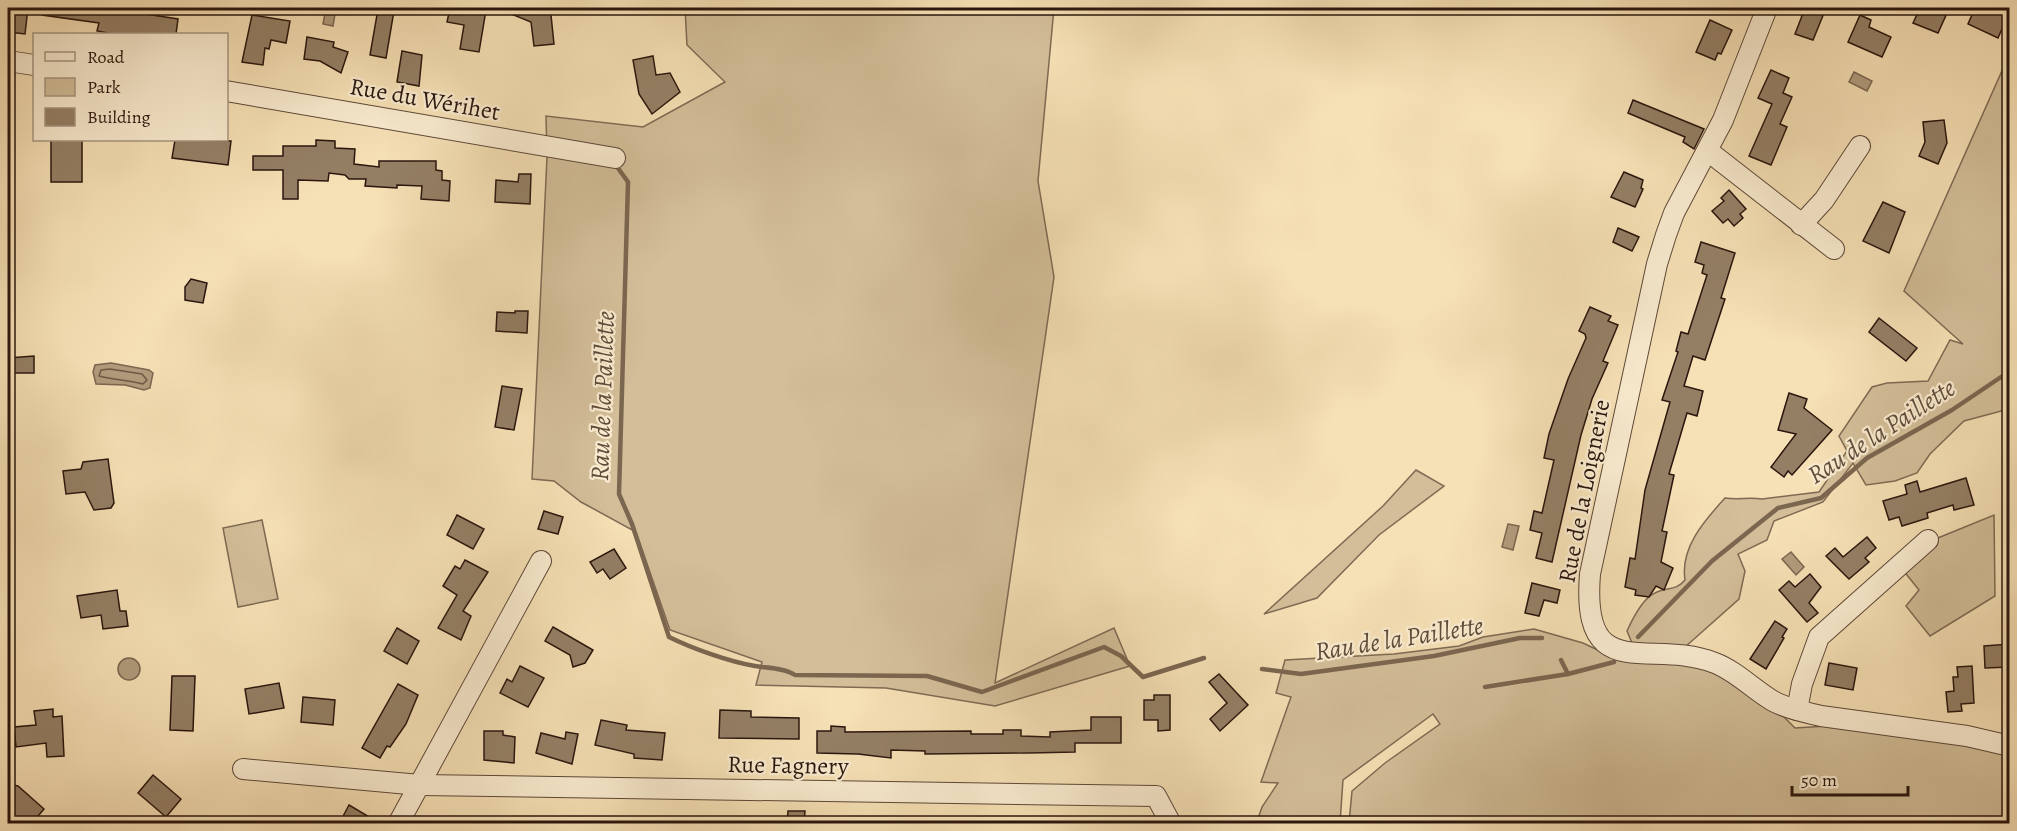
<svg xmlns="http://www.w3.org/2000/svg" width="2017" height="831" viewBox="0 0 2017 831" font-family="Alegreya,serif">
<style>
.green{fill:#d3be99;stroke:#7e6a54;stroke-width:1.5}
.water{fill:#b19b7c;stroke:#7b6650;stroke-width:1.5}
.lines{fill:none;stroke-linecap:round;stroke-linejoin:round}
.shore{stroke:#6e5845;stroke-width:1.5}
.stream{stroke:#7b6650;stroke-width:4.5}
.building{fill:#947f65;stroke:#2a160e;stroke-width:1.5}
.minor-casing{stroke:#5d4838;stroke-width:22}
.minor{stroke:#f9ebcf;stroke-width:20}
.labels{text-anchor:middle;stroke-width:4.5;stroke-linejoin:round;paint-order:stroke}
.street-label{font-size:24px;fill:#2a160e;stroke:#f9ebcf}
.water-label{font-size:26px;font-style:italic;fill:#604b3a;stroke:#f9ebcf}
</style>
<rect width="100%" height="100%" fill="#f6e0b5"/>
<filter id="stains"><feTurbulence type="fractalNoise" baseFrequency=".00333" numOctaves="4"/><feColorMatrix values="0 0 0 0 .2 0 0 0 0 .09 0 0 0 0 .02 0 0 0 .5 -.17"/></filter>
<radialGradient id="worn" r=".72"><stop offset=".6" stop-color="#630" stop-opacity="0"/><stop offset="1" stop-color="#630" stop-opacity=".3"/></radialGradient>
<!-- green -->
<g class="green">
<polygon points="685,8 1054,8 1038,181 1054,277 995,683 1114,628 1130,666 995,706 886,688 756,685 762,662 670,630 636,532 581,502 554,481 532,479 547,157 546,116 643,127 725,82 687,45"/>
<path d="M2009 55V409L1964 421 1930 454 1917 473 1895 481 1866 485 1853 463 1823 502 1774 521 1767 540 1738 554 1745 571 1739 599 1685 647 1632 643 1627 631C1632 620 1643 598 1655 593 1667 587 1676 591 1685 580 1680 548 1704 521 1725 498 1738 500 1749 497 1762 499L1819 492 1847 451 1839 436 1872 387 1887 383 1928 381 1950 340 1963 344 1904 291Z"/>
<polygon points="1416,470 1444,486 1379,535 1317,598 1264,614 1383,506"/>
<polygon points="1994,515 1995,596 1930,636 1906,606 1919,590 1903,570 1933,540"/>
<polygon points="262,520 278,599 238,607 223,528"/>
<polygon points="1534,629 1583,643 1621,661 1695,661 1721,670 1777,710 1795,728 1827,726 2009,751 2009,823 1349,823 1352,791 1385,763 1440,724 1433,714 1343,780 1340,823 1256,824 1262,807 1278,783 1261,782 1291,697 1276,693 1285,660 1394,654 1459,646 1483,637"/>
</g>
<!-- water -->
<g class="water">
<polygon points="326,8 336,8 333,26 323,24"/>
<polygon points="1854,72 1872,81 1867,91 1849,82"/>
<polygon points="111,363 149,370 153,373 150,388 144,390 125,385 96,384 93,372 95,365"/>
<polygon points="1508,524 1519,526 1513,550 1502,547"/>
<polygon points="1791,552 1804,567 1796,575 1782,559"/>
<circle cx="129" cy="669" r="11"/>
</g>
<g class="lines">
<!-- shore -->
<path class="shore" d="M110 369 142 374 147 380 143 384C128 380 114 380 99 376L101 370Z"/>
<!-- stream -->
<g class="stream">
<path d="M615 164 628 182 619 494 632 524 669 637C691 648 730 662 755 666 767 668 785 668 795 675L927 676 982 692 1104 647 1121 656 1143 677 1204 658"/>
<polyline points="1638,637 1712,561 1778,508 1821,498 1867,458 1952,410 2010,371"/>
<polyline points="1561,660 1568,674"/>
<polyline points="1262,669 1301,674 1434,656 1520,638 1542,638"/>
<polyline points="1485,687 1568,674 1614,662"/>
</g>
</g>
<!-- building -->
<g class="building">
<polygon points="12,8 28,8 25,34 9,32"/>
<polygon points="43,8 107,8 178,19 176,34 113,34 97,31 99,23 42,15"/>
<polygon points="450,8 486,10 479,52 460,49 464,25 447,22"/>
<polygon points="496,8 554,8 551,15 554,44 534,46 531,22"/>
<polygon points="1805,8 1824,13 1813,40 1795,34"/>
<polygon points="1920,8 1936,8 1947,13 1938,33 1913,23"/>
<polygon points="1975,8 1996,8 2009,13 1998,38 1968,24"/>
<polygon points="378,9 394,11 386,58 370,55"/>
<polygon points="252,15 290,21 286,43 271,40 269,49 265,48 263,65 242,62"/>
<polygon points="1860,15 1871,20 1869,27 1891,37 1882,57 1848,42"/>
<polygon points="1710,20 1732,30 1721,54 1718,53 1715,60 1696,52"/>
<polygon points="307,37 334,42 333,47 348,52 341,73 320,61 304,59"/>
<polygon points="402,51 422,55 419,86 397,82"/>
<polygon points="653,56 656,75 670,73 680,92 652,114 639,94 633,60"/>
<polygon points="1771,70 1789,78 1783,93 1792,97 1780,124 1787,127 1771,165 1749,156 1772,104 1758,98"/>
<polygon points="1633,100 1704,129 1694,149 1683,142 1685,137 1628,113"/>
<polygon points="1944,120 1947,143 1938,164 1919,156 1925,142 1923,122"/>
<rect x="51" y="140" width="31" height="42"/>
<polygon points="175,140 231,141 228,165 172,158"/>
<polygon points="316,140 335,141 335,148 355,149 354,164 379,167 379,161 436,161 436,170 442,171 442,180 450,181 449,201 421,199 422,186 397,185 397,188 365,186 366,179 349,179 345,175 329,173 328,181 298,180 298,199 283,199 283,170 253,170 253,156 283,156 283,146 316,146"/>
<polygon points="1624,172 1643,180 1641,188 1643,189 1635,207 1611,197"/>
<polygon points="519,174 531,174 530,204 495,202 496,180 518,182"/>
<polygon points="1729,190 1746,209 1740,214 1743,218 1734,226 1728,219 1723,223 1712,211 1724,201 1721,198"/>
<polygon points="1883,202 1905,212 1889,253 1863,241"/>
<polygon points="1618,228 1639,237 1632,251 1613,242"/>
<polygon points="1701,242 1735,253 1721,298 1725,299 1705,360 1693,356 1684,386 1703,391 1697,416 1687,413 1669,474 1674,475 1662,531 1667,532 1661,562 1673,568 1664,590 1656,586 1649,597 1635,595 1636,590 1625,587 1630,558 1635,559 1645,490 1670,402 1662,400 1678,352 1676,351 1681,332 1688,334 1707,275 1702,273 1704,265 1695,262"/>
<polygon points="191,279 207,283 203,303 185,300 185,287"/>
<polygon points="1590,307 1611,316 1608,321 1618,325 1603,361 1608,363 1592,399 1581,435 1552,562 1536,558 1542,533 1530,530 1534,511 1542,513 1554,460 1544,458 1549,434 1568,379 1586,338 1585,334 1579,331"/>
<polygon points="515,311 528,311 527,333 496,331 497,312 515,313"/>
<polygon points="1879,318 1917,348 1906,361 1869,332"/>
<polygon points="34,356 34,373 8,373 8,358"/>
<polygon points="502,386 522,389 514,430 495,427"/>
<polygon points="1789,393 1807,399 1804,408 1832,430 1792,475 1788,471 1784,477 1771,467 1796,434 1778,430"/>
<polygon points="108,459 114,503 111,508 94,510 85,492 66,494 63,471 81,469 83,462"/>
<polygon points="1966,478 1974,505 1954,510 1953,505 1927,513 1928,518 1902,526 1899,517 1889,520 1883,501 1907,494 1905,485 1917,481 1920,492"/>
<polygon points="544,511 563,517 558,534 538,529"/>
<polygon points="457,515 484,529 473,549 447,535"/>
<polygon points="1867,537 1876,548 1865,558 1869,562 1849,579 1826,556 1835,548 1843,557"/>
<polygon points="614,549 626,568 610,579 603,569 597,573 590,562"/>
<polygon points="465,560 488,572 463,611 471,616 461,640 438,628 457,595 443,586 455,566 460,569"/>
<polygon points="1810,574 1821,587 1809,603 1818,613 1807,622 1779,590 1789,581 1795,587"/>
<polygon points="1532,583 1560,590 1557,603 1544,600 1539,616 1525,613"/>
<polygon points="117,590 120,611 126,611 128,626 103,629 101,615 81,618 77,596"/>
<polygon points="1775,621 1787,629 1782,637 1784,638 1766,669 1750,659"/>
<polygon points="553,627 593,650 585,663 573,667 570,655 545,641"/>
<polygon points="397,628 419,641 407,664 384,651"/>
<polygon points="2010,644 2010,667 1985,668 1984,646"/>
<polygon points="1829,663 1857,668 1853,690 1825,685"/>
<polygon points="520,666 544,678 528,707 500,693 507,679 512,682"/>
<polygon points="1972,666 1974,703 1961,704 1962,711 1948,712 1946,692 1954,691 1953,677 1958,677 1957,667"/>
<polygon points="1219,674 1248,705 1220,731 1210,719 1227,703 1209,682"/>
<polygon points="172,676 195,676 193,731 170,730"/>
<polygon points="279,683 284,708 249,714 245,689"/>
<polygon points="398,684 418,695 406,724 390,747 387,746 380,758 362,748"/>
<polygon points="1154,695 1170,695 1170,730 1158,731 1158,720 1144,720 1144,700 1154,700"/>
<polygon points="303,697 335,700 333,725 301,722"/>
<polygon points="53,709 53,717 62,716 64,756 47,757 46,743 16,747 14,727 36,725 34,711"/>
<polygon points="720,710 751,711 751,717 799,718 799,739 719,738"/>
<polygon points="1091,717 1121,717 1121,743 1075,743 1075,752 1029,753 925,754 925,751 891,750 891,758 858,754 817,753 817,731 831,731 831,726 845,727 845,732 971,731 971,734 1003,734 1003,730 1021,730 1021,736 1050,737 1050,732 1091,730"/>
<polygon points="601,720 627,725 626,730 665,733 662,760 634,758 634,754 595,745"/>
<polygon points="484,731 503,731 503,735 515,737 514,763 484,760"/>
<polygon points="566,732 578,734 572,764 536,753 541,733 565,739"/>
<polygon points="153,775 181,799 166,817 138,793"/>
<polygon points="8,784 18,786 44,809 32,823 24,817 17,824 8,824"/>
<polygon points="349,805 381,824 339,824"/>
<polygon points="788,811 805,811 804,824 787,824"/>
</g>
<g class="lines">
<defs>
<g id="minor">
<path d="M1767 8 1723 120 1674 213 1666 235 1657 264 1590 574C1581 688 1650 637 1715 663 1736 671 1754 690 1773 701 1787 709 1805 712 1821 716L1967 736 2010 746"/>
<polyline points="8,61 34,65"/>
<polyline points="226,91 615,158"/>
<polyline points="1708,151 1834,249"/>
<polyline points="1801,225 1824,200 1860,146"/>
<polyline points="1797,710 1802,684 1819,637 1928,540"/>
<polyline points="243,769 420,785 1156,796 1171,824"/>
<polyline points="398,824 541,561"/>
</g>
</defs>
<!-- minor casing -->
<use href="#minor" class="minor-casing"/>
<!-- minor -->
<use href="#minor" class="minor"/>
</g>
<g class="labels">
<!-- street labels -->
<g class="street-label">
<text transform="translate(425 99) rotate(10)" y="8">Rue du Wérihet</text>
<text transform="translate(1584 491) rotate(-79)" y="8">Rue de la Loignerie</text>
<text transform="translate(788 765) rotate(1)" y="8">Rue Fagnery</text>
</g>
<!-- water labels -->
<g class="water-label">
<text transform="translate(602 396) rotate(-88)" y="9">Rau de la Paillette</text>
<text transform="translate(1881 431) rotate(-33)" y="9">Rau de la Paillette</text>
<text transform="translate(1399 638) rotate(-9)" y="9">Rau de la Paillette</text>
</g>
</g>
<!-- margin -->
<rect width="2017" height="831" fill="none" stroke="#f6e0b5" stroke-width="30"/>
<rect x="9" y="9" width="1999" height="813" fill="none" stroke="#2a160e" stroke-width="3"/>
<rect x="15" y="15" width="1987" height="801" fill="none" stroke="#2a160e" stroke-width="1.5"/>
<!-- legend -->
<rect x="33" y="33" width="195" height="108" fill="#f9ebcf" stroke="#a69682" stroke-width="1.5"/>
<rect x="45" y="52" width="30" height="9" fill="#f9ebcf" stroke="#a69682" stroke-width="1.5"/>
<text x="87" y="63" font-size="18" fill="#2a160e">Road</text>
<rect x="45" y="78" width="30" height="18" fill="#d3be99" stroke="#a69682" stroke-width="1.5"/>
<text x="87" y="93" font-size="18" fill="#2a160e">Park</text>
<rect x="45" y="108" width="30" height="18" fill="#947f65" stroke="#a69682" stroke-width="1.5"/>
<text x="87" y="123" font-size="18" fill="#2a160e">Building</text>
<!-- scale -->
<path d="M1792 786v9h116v-9" fill="none" stroke="#2a160e" stroke-width="3"/>
<text x="1801" y="786" font-size="18" fill="#2a160e" stroke="#f9ebcf" stroke-width="4.5" paint-order="stroke">50 m</text>
<rect width="100%" height="100%" filter="url(#stains)"/>
<rect width="100%" height="100%" fill="url(#worn)"/>
</svg>
